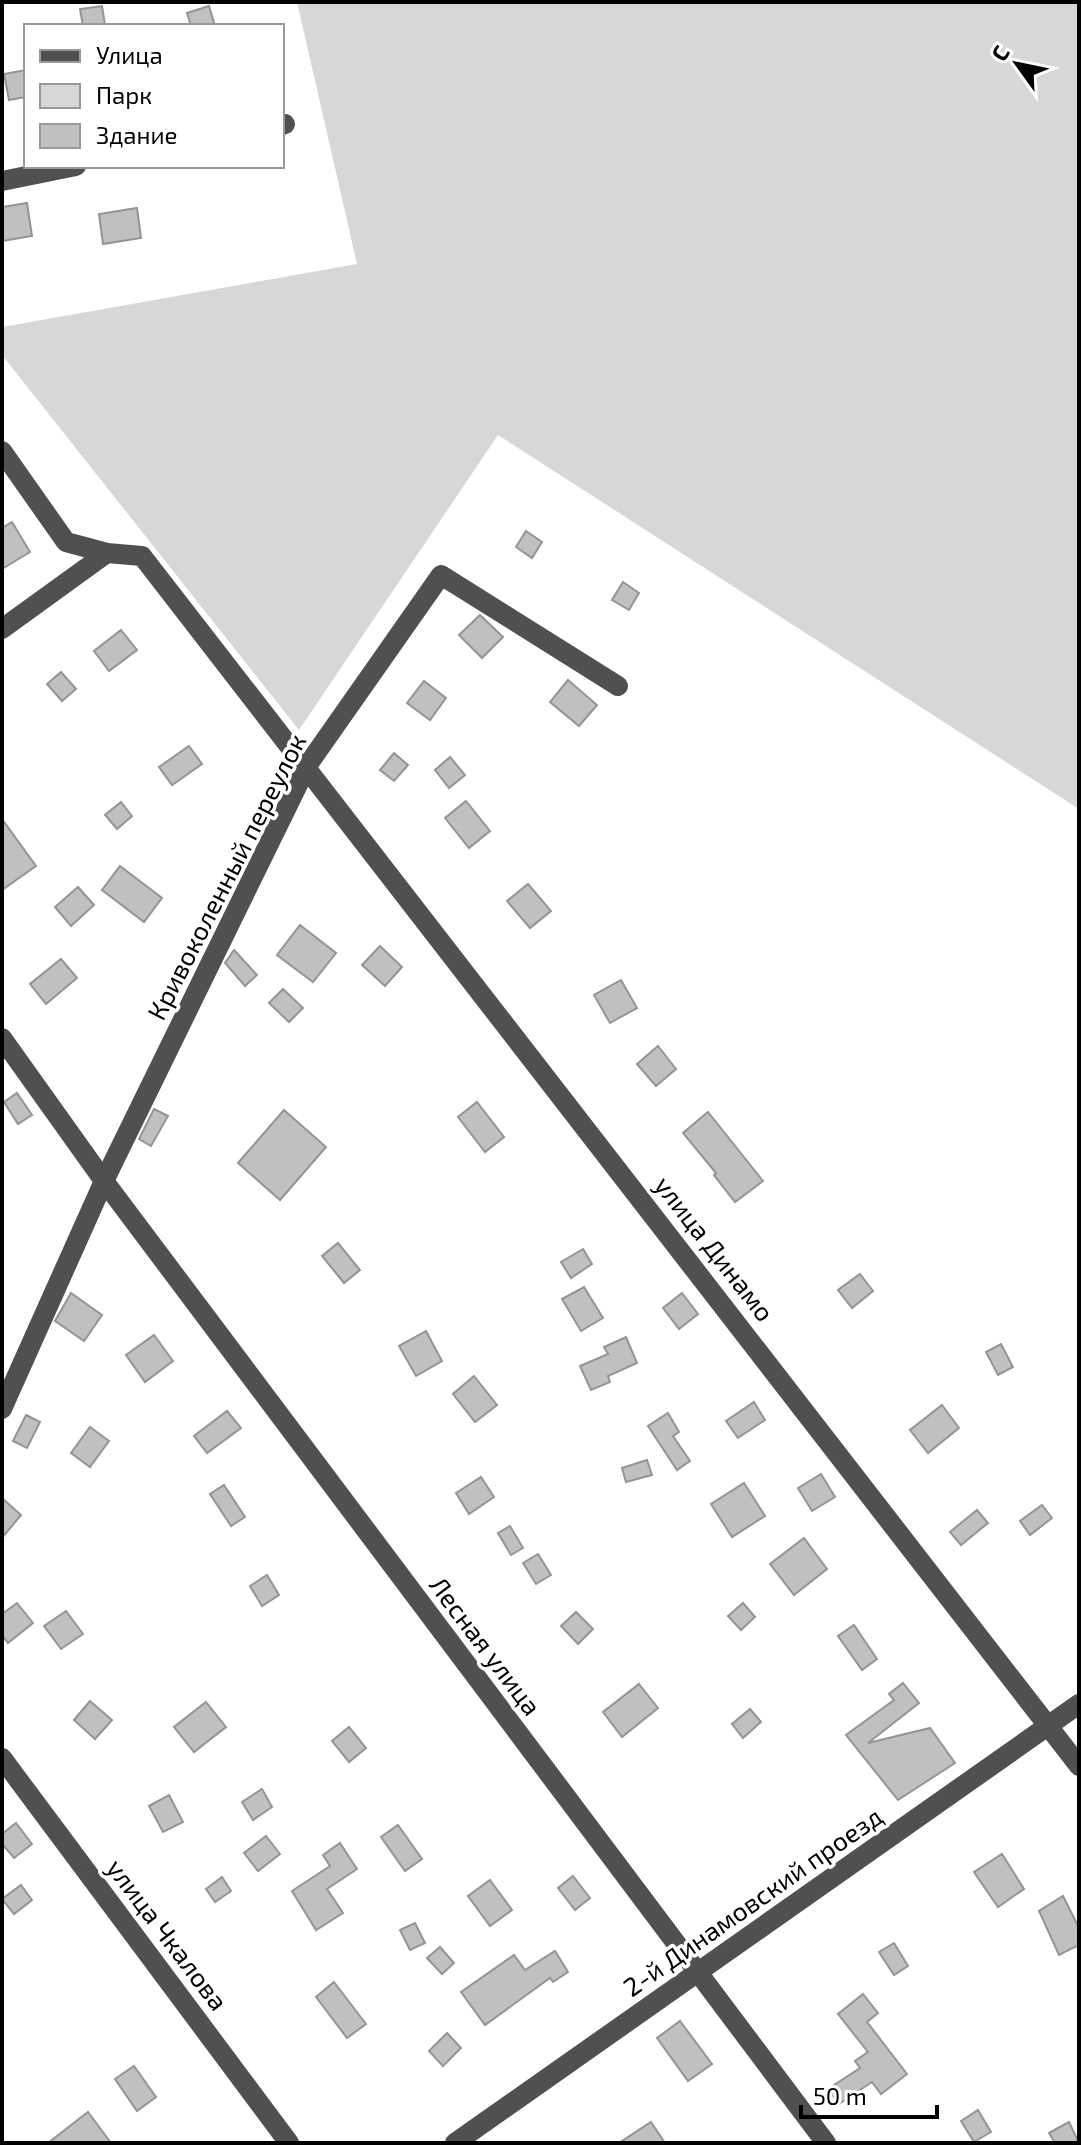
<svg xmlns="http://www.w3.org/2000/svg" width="1081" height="2145" viewBox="0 0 1081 2145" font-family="'Exo 2',sans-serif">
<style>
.green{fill:#d7d7d7}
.building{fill:#c0c0c0;stroke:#949494;stroke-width:2}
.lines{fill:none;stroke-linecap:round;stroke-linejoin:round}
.minor{stroke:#505050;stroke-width:20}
.labels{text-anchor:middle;stroke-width:7;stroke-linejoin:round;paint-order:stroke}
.street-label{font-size:26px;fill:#000;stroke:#fff}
</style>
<rect width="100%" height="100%" fill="#fff"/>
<!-- green -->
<polygon class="green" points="297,2 1079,2 1079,809 498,435 299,730 2,355 2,327 357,264"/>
<!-- building -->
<g class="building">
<polygon points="102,6 105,25 83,26 80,9"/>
<polygon points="209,6 215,26 191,26 187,13"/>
<polygon points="26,70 26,97 9,100 4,74"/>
<polygon points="27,203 32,236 2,241 2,207"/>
<polygon points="137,208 141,238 103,244 99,214"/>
<polygon points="12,522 30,552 2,569 2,528"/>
<polygon points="526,531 542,542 532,558 516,547"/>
<polygon points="623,582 639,593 629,610 612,600"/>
<polygon points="480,615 503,637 482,658 459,635"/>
<polygon points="121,630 137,650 109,671 94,651"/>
<polygon points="61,672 76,689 62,701 47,684"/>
<polygon points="568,680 597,705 579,726 550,702"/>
<polygon points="424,681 446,698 430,720 407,703"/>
<polygon points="189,746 202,764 172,785 159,767"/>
<polygon points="394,753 408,765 394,781 380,770"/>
<polygon points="450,757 465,775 449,788 435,770"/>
<polygon points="466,801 490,831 469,848 445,818"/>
<polygon points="121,802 132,816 117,829 105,815"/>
<polygon points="2,819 36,866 2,890"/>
<polygon points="120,866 162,898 144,922 102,890"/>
<polygon points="528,884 551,911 530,928 507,901"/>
<polygon points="78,887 94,905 71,926 55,907"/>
<polygon points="300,925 336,953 313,982 277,955"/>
<polygon points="380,946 402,967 385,986 362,965"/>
<polygon points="234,950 257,975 245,986 225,963"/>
<polygon points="61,959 77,978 46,1004 30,984"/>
<polygon points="621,980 637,1008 610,1023 594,995"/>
<polygon points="283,989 303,1008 289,1022 269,1003"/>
<polygon points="658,1046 676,1069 656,1086 637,1064"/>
<polygon points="17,1093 32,1115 18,1124 4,1102"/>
<polygon points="477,1102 504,1137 485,1152 458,1117"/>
<polygon points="154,1109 168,1116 151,1146 139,1139"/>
<polygon points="284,1110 326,1147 280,1200 238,1163"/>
<polygon points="708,1112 763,1181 735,1202 714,1175 716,1173 683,1133"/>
<polygon points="338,1243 360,1270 344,1283 322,1256"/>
<polygon points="583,1249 592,1264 571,1278 561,1262"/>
<polygon points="860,1274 873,1291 852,1308 838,1290"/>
<polygon points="584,1287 603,1318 581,1331 562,1299"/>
<polygon points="71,1293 102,1315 84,1341 55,1321"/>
<polygon points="682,1293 698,1314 679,1329 663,1308"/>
<polygon points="426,1331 442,1361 416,1376 399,1346"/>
<polygon points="154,1335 173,1361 145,1382 126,1355"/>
<polygon points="626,1337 637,1363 608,1376 610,1382 591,1390 580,1366 608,1354 604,1347"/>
<polygon points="1001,1344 1013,1367 998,1375 986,1352"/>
<polygon points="474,1376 497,1405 475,1422 453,1394"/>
<polygon points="754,1402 765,1420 738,1438 726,1421"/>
<polygon points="942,1405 959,1428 928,1453 910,1430"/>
<polygon points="227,1411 241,1428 207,1453 194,1436"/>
<polygon points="668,1413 679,1432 673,1436 690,1461 677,1470 648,1426"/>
<polygon points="26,1415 40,1422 27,1448 13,1441"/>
<polygon points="90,1427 109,1441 90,1467 71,1453"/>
<polygon points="647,1460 652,1475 626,1482 622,1468"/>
<polygon points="821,1474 835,1497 812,1511 798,1488"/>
<polygon points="481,1477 494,1497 469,1514 456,1493"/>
<polygon points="744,1483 765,1516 732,1537 711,1504"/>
<polygon points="224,1485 245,1517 231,1526 210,1494"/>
<polygon points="2,1498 21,1515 2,1538"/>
<polygon points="1042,1505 1052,1518 1030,1535 1020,1521"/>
<polygon points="977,1510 988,1523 961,1545 950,1532"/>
<polygon points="510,1526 523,1548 511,1555 498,1533"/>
<polygon points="804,1538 827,1569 794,1595 770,1564"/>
<polygon points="538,1554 551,1575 536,1584 523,1563"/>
<polygon points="267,1575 279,1595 262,1606 250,1586"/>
<polygon points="17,1603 33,1623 8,1643 2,1635 2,1614"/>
<polygon points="743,1603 755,1617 741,1630 728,1616"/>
<polygon points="66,1611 83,1634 61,1649 44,1626"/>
<polygon points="576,1612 593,1629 578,1644 561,1626"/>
<polygon points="854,1625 877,1659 862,1670 838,1636"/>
<polygon points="903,1683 919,1703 868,1743 930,1728 955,1763 898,1800 846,1735 894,1700 889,1694"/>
<polygon points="639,1684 658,1708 622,1737 603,1712"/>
<polygon points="90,1701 112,1720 95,1739 74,1720"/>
<polygon points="206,1702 226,1727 194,1752 174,1727"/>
<polygon points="750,1709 761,1722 743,1738 732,1724"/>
<polygon points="349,1727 366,1748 349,1762 332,1741"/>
<polygon points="262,1789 272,1807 253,1820 242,1802"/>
<polygon points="169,1795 183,1822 163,1832 149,1806"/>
<polygon points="16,1823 32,1844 14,1858 2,1844 2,1834"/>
<polygon points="398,1825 422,1859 405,1871 381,1837"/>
<polygon points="266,1836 280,1854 258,1871 244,1853"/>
<polygon points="340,1843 357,1869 327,1889 343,1913 316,1930 292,1891 330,1866 323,1855"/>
<polygon points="1002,1854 1024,1889 998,1907 974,1872"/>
<polygon points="573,1876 590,1898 575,1910 558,1888"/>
<polygon points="222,1877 231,1891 215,1902 206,1889"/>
<polygon points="490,1880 512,1910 490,1926 468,1896"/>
<polygon points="21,1885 32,1900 14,1914 2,1899"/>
<polygon points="1063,1896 1079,1928 1079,1945 1059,1955 1039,1911"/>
<polygon points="415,1923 425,1943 410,1950 400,1930"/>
<polygon points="894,1943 908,1966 894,1975 879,1952"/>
<polygon points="440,1947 454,1963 442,1974 427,1958"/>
<polygon points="555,1951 568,1972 553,1982 550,1978 485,2025 461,1992 514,1955 525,1970"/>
<polygon points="334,1982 366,2024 347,2038 316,1997"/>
<polygon points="863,1994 878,2013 867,2022 907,2074 881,2094 872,2082 839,2104 828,2089 860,2068 855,2061 868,2052 838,2014"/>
<polygon points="680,2021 712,2064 688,2081 657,2038"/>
<polygon points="447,2033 461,2048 443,2066 429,2051"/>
<polygon points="134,2066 156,2097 137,2111 115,2079"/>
<polygon points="978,2110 991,2132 974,2142 961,2121"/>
<polygon points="88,2112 111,2143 48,2143"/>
<polygon points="651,2122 665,2143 619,2143"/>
<polygon points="1069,2122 1079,2143 1055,2143 1049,2133"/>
</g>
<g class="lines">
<!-- minor -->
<g class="minor">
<polyline points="282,125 285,124"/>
<polyline points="2,181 76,166"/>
<polyline points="2,451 66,542 107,553 142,556 1079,1766"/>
<polyline points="2,629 107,553"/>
<polyline points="2,1038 104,1181 826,2143"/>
<polyline points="2,1409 104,1181 307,766 441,575 618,686"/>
<polyline points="2,1758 289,2143"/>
<polyline points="455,2143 1079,1704"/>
</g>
</g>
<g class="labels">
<!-- street labels -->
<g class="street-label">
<text transform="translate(227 877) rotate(-63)" y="9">Кривоколенный переулок</text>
<text transform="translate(714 1249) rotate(52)" y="9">улица Динамо</text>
<text transform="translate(485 1646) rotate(53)" y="9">Лесная улица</text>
<text transform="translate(753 1902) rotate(-35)" y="9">2-й Динамовский проезд</text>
<text transform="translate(167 1935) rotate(53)" y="9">улица Чкалова</text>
</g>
</g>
<!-- border -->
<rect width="1081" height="2145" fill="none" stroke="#000000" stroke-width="8"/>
<!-- legend -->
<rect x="24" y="24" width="260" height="144" fill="#ffffff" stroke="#999999" stroke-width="2"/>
<rect x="40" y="50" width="40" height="12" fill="#505050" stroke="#999999" stroke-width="2"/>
<text x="96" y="64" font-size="24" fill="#000000">Улица</text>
<rect x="40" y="84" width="40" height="24" fill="#d7d7d7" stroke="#999999" stroke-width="2"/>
<text x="96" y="104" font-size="24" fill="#000000">Парк</text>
<rect x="40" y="124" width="40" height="24" fill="#c0c0c0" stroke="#999999" stroke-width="2"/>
<text x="96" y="144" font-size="24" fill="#000000">Здание</text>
<!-- north arrow -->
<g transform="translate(1017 64) rotate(303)" stroke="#ffffff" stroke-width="6" paint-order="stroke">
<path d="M0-6L14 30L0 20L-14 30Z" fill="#000000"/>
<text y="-12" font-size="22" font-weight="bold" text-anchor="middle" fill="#000000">С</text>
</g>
<!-- scale -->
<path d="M801 2105v12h136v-12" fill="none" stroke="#000000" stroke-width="4"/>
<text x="813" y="2105" font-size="24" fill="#000000" stroke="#ffffff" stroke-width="6" paint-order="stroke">50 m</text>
</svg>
